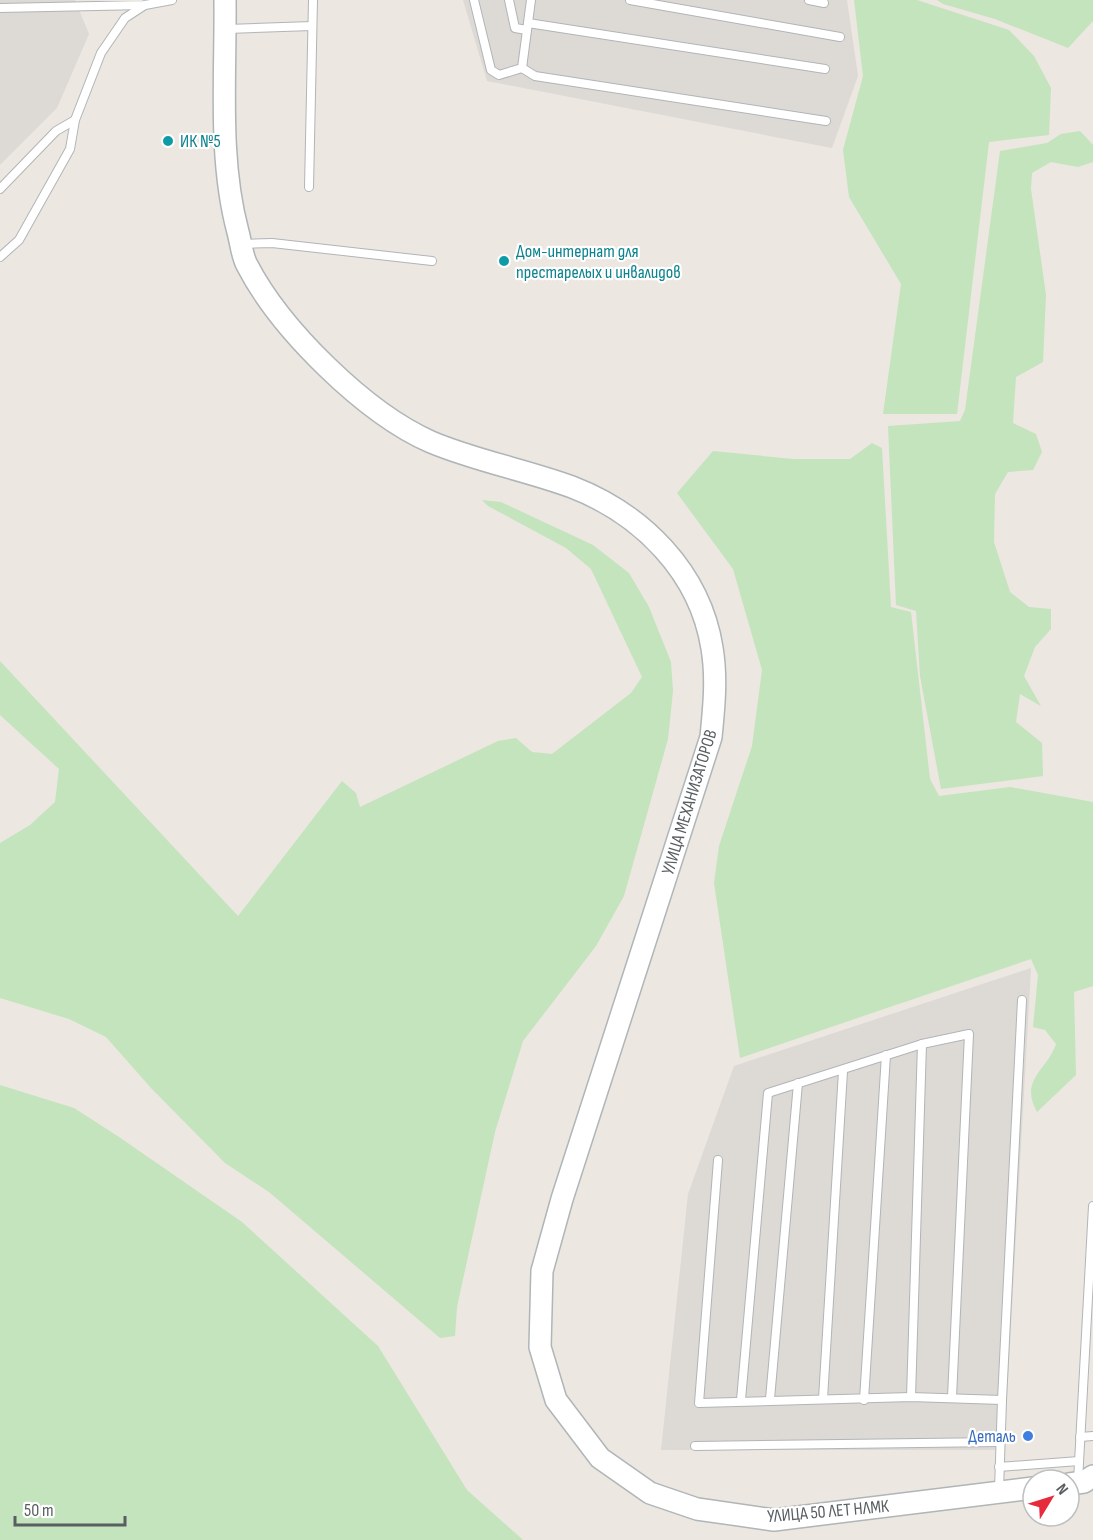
<svg xmlns="http://www.w3.org/2000/svg" width="1093" height="1540" viewBox="0 0 1093 1540" font-family="'Sofia Sans Condensed',sans-serif">
<style>
.industrial{fill:#ddd9d5}
.green{fill:#c3e4bc}
.lines{fill:none;stroke-linecap:round;stroke-linejoin:round}
.service-casing{stroke:#b1b5b8;stroke-width:10}
.secondary-casing{stroke:#b0b5b8;stroke-width:24}
.service{stroke:#fff;stroke-width:8}
.secondary{stroke:#fff;stroke-width:21}
.culture-dot{fill:#0f9aa8;stroke:#fff;stroke-width:2}
.shop-dot{fill:#3f7fe0;stroke:#fff;stroke-width:2}
.labels{text-anchor:middle;stroke-width:4.5;stroke-linejoin:round;paint-order:stroke}
.culture-label{font-size:18px;fill:#0d838f;stroke:#fff;text-anchor:start}
.street-label{font-size:18px;fill:#595e61;stroke:#fff}
.shop-label{font-size:18px;fill:#366cbe;stroke:#fff;text-anchor:end}
</style>
<rect width="100%" height="100%" fill="#ece7e0"/>
<!-- industrial -->
<g class="industrial">
<polygon points="0,0 75,0 89,34 57,108 0,165"/>
<polygon points="463,0 847,0 858,76 832,148 487,81"/>
<polygon points="1031,968 1004,1450 661,1450 688,1194 734,1066"/>
</g>
<!-- green -->
<g class="green">
<polygon points="854,0 917,0 1009,30 1034,56 1051,88 1049,135 989,142 957,414 883,414 901,284 849,197 843,150 863,76"/>
<polygon points="937,0 1093,0 1093,21 1068,48 995,19 943,4"/>
<polygon points="1080,131 1093,145 1093,162 1078,167 1051,162 1032,173 1031,189 1046,295 1043,362 1016,377 1013,423 1036,434 1042,452 1033,470 1008,472 995,494 994,542 1010,592 1029,607 1051,609 1051,629 1035,647 1024,676 1041,706 1020,694 1016,722 1042,743 1043,776 941,789 920,676 916,611 896,605 888,426 960,421 965,410 1000,151 1047,143 1061,134"/>
<path d="M872 443 882 448 891 607 911 612 930 779 939 796 1010 787 1093 802V986L1074 992 1076 1075 1037 1112C1019 1079 1047 1071 1056 1044L1045 1030 1033 1027 1038 975 1031 959 740 1058 714 883 719 846 752 746 762 670 733 569 677 493 713 451 793 459H850Z"/>
<polygon points="482,500 501,502 593,545 629,573 649,607 671,662 673,691 668,739 624,896 596,946 523,1041 495,1132 457,1307 455,1336 440,1338 269,1192 225,1163 151,1088 106,1037 69,1019 0,998 0,843 30,825 55,802 59,769 0,715 0,661 238,916 342,781 356,793 360,807 498,741 516,738 532,752 552,754 631,693 642,677 591,569 566,548 488,506"/>
<polygon points="0,1085 74,1108 119,1137 242,1222 378,1346 467,1490 523,1540 0,1540"/>
</g>
<g class="lines">
<defs>
<g id="service">
<polyline points="474,0 491,70 499,75 522,68 531,0"/>
<polyline points="509,0 515,28 527,30"/>
<polyline points="630,0 840,37"/>
<polyline points="809,0 824,3"/>
<polyline points="0,8 145,5 172,0"/>
<polyline points="528,23 825,69"/>
<polyline points="227,29 312,26"/>
<polyline points="522,68 535,76 826,121"/>
<polyline points="309,187 313,0"/>
<polyline points="0,189 56,131 75,120"/>
<polyline points="242,244 272,243 432,261"/>
<polyline points="0,257 19,240 70,149 75,120 101,53 125,18 145,5"/>
<polyline points="718,1160 699,1403 911,1397 1002,1400 999,1490"/>
<polyline points="911,1397 922,1044"/>
<polyline points="770,1399 798,1083"/>
<polyline points="823,1399 843,1071"/>
<polyline points="741,1400 768,1093 922,1044 969,1034 952,1397"/>
<polyline points="864,1400 886,1055"/>
<polyline points="1002,1400 1022,1000"/>
<polyline points="1080,1437 1093,1436"/>
<polyline points="695,1446 999,1442"/>
<polyline points="999,1467 1079,1461"/>
<polyline points="1078,1481 1093,1206"/>
</g>
<g id="secondary">
<path d="M225 0C226 76 218 158 238 232 241 243 242 256 247 265 280 329 365 413 431 442 476 461 526 470 572 487 642 514 700 572 712 648 717 678 714 707 711 737L562 1199 542 1271 540 1347 556 1400 600 1458 650 1493 697 1509 774 1520 1033 1488"/>
<polyline points="1069,1484 1084,1482 1093,1476"/>
</g>
</defs>
<!-- service casing -->
<use href="#service" class="service-casing"/>
<!-- secondary casing -->
<use href="#secondary" class="secondary-casing"/>
<!-- service -->
<use href="#service" class="service"/>
<!-- secondary -->
<use href="#secondary" class="secondary"/>
</g>
<!-- markers -->
<g class="culture-dot">
<circle cx="168" cy="141" r="6"/>
<circle cx="504" cy="261" r="6"/>
</g>
<circle class="shop-dot" cx="1028" cy="1436" r="6"/>
<g class="labels">
<!-- culture labels -->
<g class="culture-label">
<text x="180" y="147">ИК №5</text>
<text x="516" y="257">Дом-интернат для<tspan x="516" dy="21">престарелых и инвалидов</tspan></text>
</g>
<!-- street labels -->
<g class="street-label">
<text transform="translate(689 802) rotate(-73)" y="6">УЛИЦА МЕХАНИЗАТОРОВ</text>
<text transform="translate(828 1511) rotate(-5)" y="6">УЛИЦА 50 ЛЕТ НЛМК</text>
</g>
<!-- shop labels -->
<g class="shop-label">
<text x="1016" y="1442">Деталь</text>
</g>
</g>
<!-- north arrow -->
<g transform="translate(1051 1498) rotate(52)"><circle r="28" fill="#ffffff" stroke="#bdbfc0" stroke-width="1.5"/>
<path d="M0-4.5L10 22L0 15L-10 22Z" fill="#e72b3d"/>
<text y="-9" font-size="16" font-weight="bold" text-anchor="middle" fill="#595e61">N</text>
</g>
<!-- scale -->
<path d="M15 1516v9h110v-9" fill="none" stroke="#595e61" stroke-width="3"/>
<text x="24" y="1516" font-size="18" fill="#595e61" stroke="#ffffff" stroke-width="4.5" paint-order="stroke">50 m</text>
</svg>
